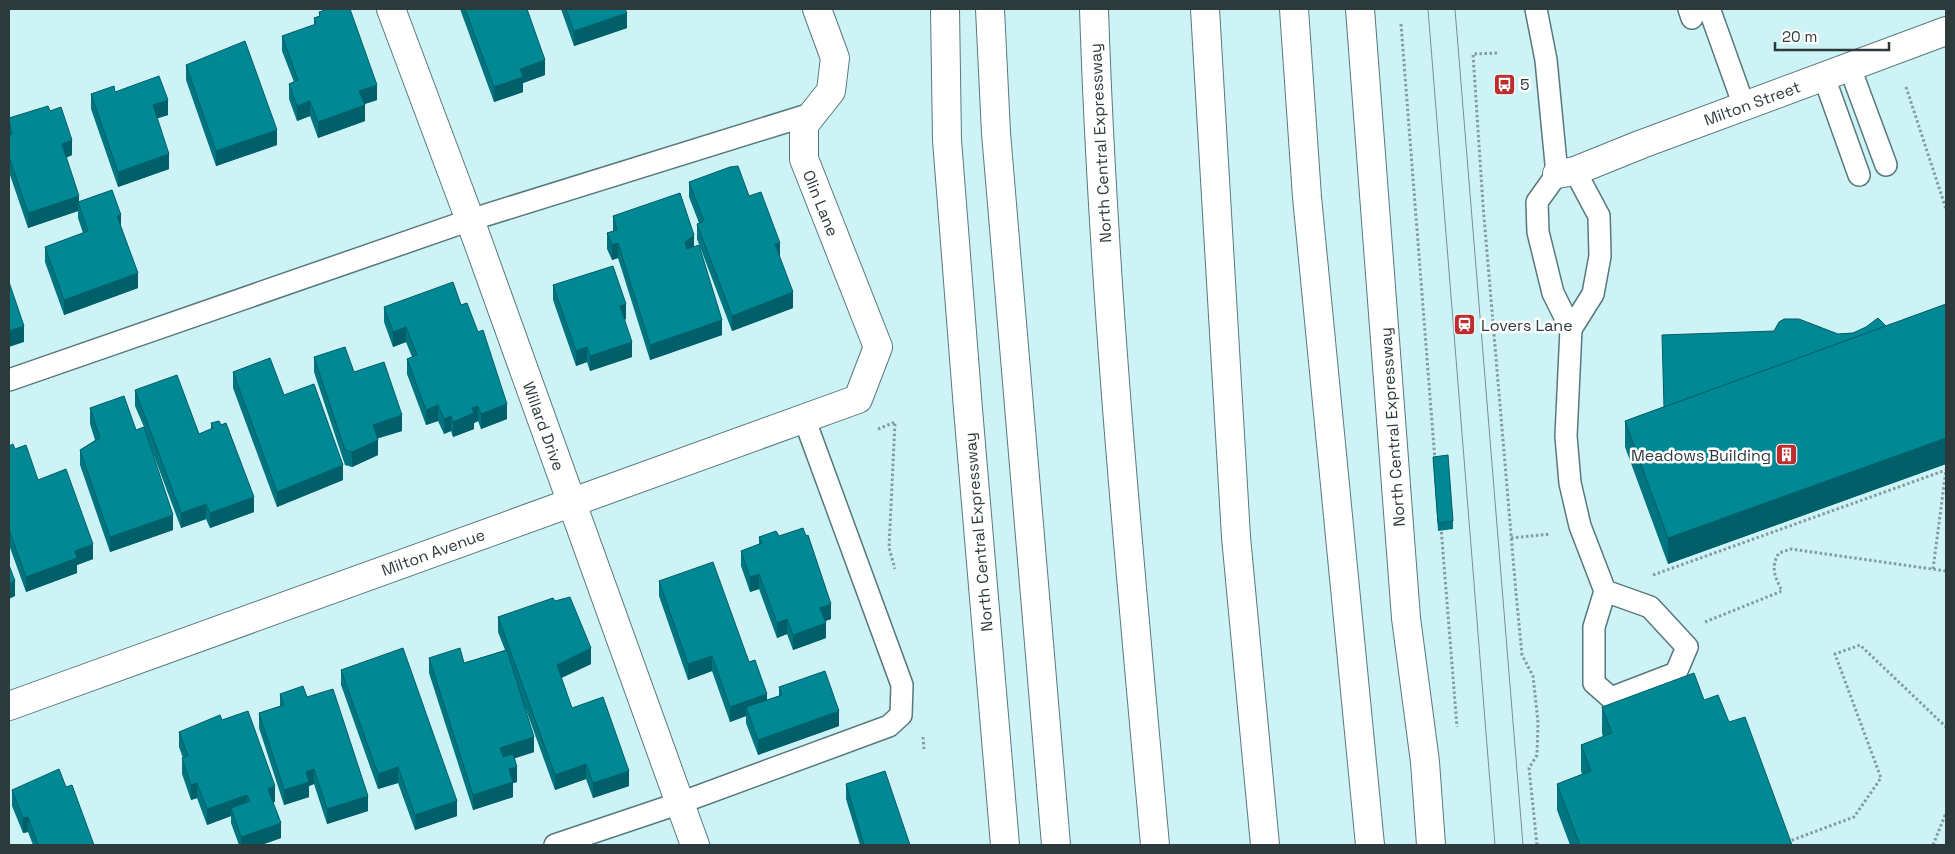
<svg xmlns="http://www.w3.org/2000/svg" width="1955" height="854" viewBox="0 0 1955 854" font-family="'Space Grotesk',sans-serif">
<style>
.lines{fill:none;stroke-linecap:round;stroke-linejoin:round}
.service-casing{stroke:#57797d;stroke-width:24}
.minor-casing{stroke:#57797d;stroke-width:30}
.secondary-casing{stroke:#57797d;stroke-width:30}
.motorway-casing{stroke:#57797d;stroke-width:30}
.path{stroke:#829c9f;stroke-width:3;stroke-dasharray:2.5 2.5;stroke-linecap:butt}
.service{stroke:#fff;stroke-width:21}
.minor{stroke:#fff;stroke-width:28}
.secondary{stroke:#fff;stroke-width:28}
.motorway{stroke:#fff;stroke-width:28}
.tram{stroke:#778f92;stroke-width:1}
.wall{fill:#00757f}
.shaded-wall{fill:#005f68}
.building{fill:#008894;stroke:#005f68}
.labels{text-anchor:middle;stroke-width:5;stroke-linejoin:round;paint-order:stroke}
.poi-label{font-size:16px;fill:#2c3a3c;stroke:#fff;text-anchor:start}
.street-label{font-size:16px;fill:#2c3a3c;stroke:#fff}
</style>
<rect width="100%" height="100%" fill="#cef3f7"/>
<g class="lines">
<defs>
<g id="service">
<polyline points="1536,9 1546,60 1557,174 1537,202 1538,232 1553,293 1571,329 1566,436 1570,483 1580,526 1605,591 1594,627 1594,683 1611,698 1676,673 1687,647 1650,607 1605,591"/>
<polyline points="1689,9 1692,18"/>
<polyline points="1710,11 1744,106"/>
<polyline points="1850,68 1886,165"/>
<polyline points="1824,77 1859,175"/>
<polyline points="1571,329 1593,294 1600,256 1599,216 1575,171"/>
<polyline points="9,380 470,220 814,113"/>
<polyline points="555,845 680,803 889,726 901,715 902,685 804,418"/>
</g>
<g id="minor">
<polyline points="391,9 470,220 695,845"/>
<polyline points="1557,174 1575,171 1642,144 1946,31"/>
<polyline points="9,706 858,399 878,347 804,159 804,125 831,91 835,58 817,9"/>
</g>
<g id="secondary">
<polyline points="945,9 947,140 968,409 1005,845"/>
<polyline points="1360,9 1406,618 1425,762 1431,845"/>
</g>
<g id="motorway">
<polyline points="990,9 996,133 1056,845"/>
<path d="M1094 9C1103 288 1130 567 1155 845"/>
<polyline points="1205,9 1236,537 1265,845"/>
<polyline points="1294,9 1307,197 1370,845"/>
</g>
</defs>
<!-- service casing -->
<use href="#service" class="service-casing"/>
<!-- minor casing -->
<use href="#minor" class="minor-casing"/>
<!-- secondary casing -->
<use href="#secondary" class="secondary-casing"/>
<!-- motorway casing -->
<use href="#motorway" class="motorway-casing"/>
<!-- path -->
<g class="path">
<polyline points="1401,24 1435,461"/>
<polyline points="1497,53 1473,54 1483,205 1516,593 1522,655 1533,676 1538,722 1537,755 1529,768 1537,845"/>
<polyline points="1906,87 1946,209"/>
<polyline points="878,429 895,422 889,548 895,569"/>
<polyline points="1441,527 1457,727"/>
<polyline points="1511,538 1550,534"/>
<polyline points="1933,569 1946,470"/>
<polyline points="1653,575 1946,470"/>
<path d="M1705 622 1782 591C1775 577 1770 567 1779 553L1791 549 1946 571"/>
<polyline points="923,737 924,749"/>
<polyline points="1787,842 1854,817 1881,778 1835,654 1860,645 1946,727"/>
<polyline points="1933,845 1946,813"/>
</g>
<!-- service -->
<use href="#service" class="service"/>
<!-- minor -->
<use href="#minor" class="minor"/>
<!-- secondary -->
<use href="#secondary" class="secondary"/>
<!-- motorway -->
<use href="#motorway" class="motorway"/>
<!-- tram -->
<g class="tram">
<polyline points="1428,9 1495,845"/>
<polyline points="1455,9 1523,845"/>
</g>
</g>
<!-- wall -->
<g class="wall">
<polygon points="460,9 527,9 545,75 523,83 523,92 494,102"/>
<polygon points="561,9 625,9 627,28 574,46"/>
<polygon points="319,12 377,100 364,104 365,121 318,138 310,116 297,121 289,99 289,84 294,82 282,51 282,36 314,25 314,18 319,16"/>
<polygon points="186,65 277,145 216,166 186,80"/>
<polygon points="115,92 168,115 157,118 169,169 118,187 91,109 91,94"/>
<polygon points="50,111 72,155 66,158 79,202 121,227 138,288 64,315 45,262 45,247 83,233 78,218 78,211 28,228 9,172 9,118"/>
<polygon points="689,182 749,196 780,258 793,308 732,331 697,239 697,224 699,223 689,197"/>
<polygon points="613,216 694,246 722,335 650,360 618,258 612,260 607,249 607,233 613,231"/>
<polygon points="553,285 626,319 624,320 632,357 590,371 587,362 576,366 553,300"/>
<polygon points="1946,304 1946,464 1668,564 1625,447 1625,421 1663,407 1838,334 1853,333 1886,326"/>
<polygon points="461,305 507,419 481,429 478,421 474,423 474,429 453,437 451,431 444,434 438,421 426,425 407,374 407,359 412,357 406,342 393,347 384,322 384,307"/>
<polygon points="314,357 354,372 402,431 377,438 378,455 352,467 345,465 314,372"/>
<polygon points="233,372 284,395 343,480 277,507 233,388"/>
<polygon points="135,390 199,434 211,429 211,423 254,512 210,528 206,519 181,528 145,432 173,530 110,552 80,465 80,450 95,440 90,424 90,408 136,430 144,427 135,406"/>
<polygon points="9,446 15,449 38,480 93,559 77,565 77,573 26,592 9,545"/>
<polygon points="1433,457 1453,521 1453,529 1438,531"/>
<polygon points="779,536 831,619 825,621 826,638 793,650 787,634 777,638 759,589 750,592 741,566 741,551 759,544 759,537"/>
<polygon points="659,581 749,662 767,700 779,696 779,687 839,726 758,755 746,723 746,716 730,722 712,671 688,680 659,596"/>
<polygon points="555,601 591,664 561,678 572,708 629,786 593,798 586,779 555,790 525,707 534,752 515,758 517,782 513,783 513,797 473,810 429,673 429,658 464,663 505,650 498,632 498,617"/>
<polygon points="341,670 457,816 415,830 398,783 378,789 341,685"/>
<polygon points="280,694 307,697 368,811 327,824 314,784 309,786 309,797 284,805 259,728 259,713 280,706"/>
<polygon points="1704,700 1729,722 1792,845 1570,845 1557,810 1557,784 1582,774 1581,771 1581,745 1603,737 1602,733 1602,707"/>
<polygon points="222,720 275,802 273,802 281,838 261,845 239,845 231,823 231,816 207,825 197,798 191,800 182,774 182,758 183,758 179,747 179,732"/>
<polygon points="846,784 910,845 860,845 846,799"/>
<polygon points="66,787 94,845 33,845 28,832 23,833 12,806 12,790"/>
</g>
<!-- shaded-wall -->
<g class="shaded-wall">
<polygon points="627,13 627,28 574,46 574,31"/>
<polygon points="545,60 545,75 523,83 523,92 494,102 494,87 520,69"/>
<polygon points="377,85 377,100 359,106 359,91"/>
<polygon points="168,100 168,115 153,120 153,105"/>
<polygon points="310,101 310,116 297,121 297,106"/>
<polygon points="365,105 365,121 318,138 318,122"/>
<polygon points="277,130 277,145 216,166 216,151"/>
<polygon points="72,140 72,155 62,159 62,144"/>
<polygon points="169,154 169,169 118,187 118,172"/>
<polygon points="79,196 79,205 78,202 78,211 28,228 28,213"/>
<polygon points="121,215 121,230 117,216"/>
<polygon points="694,235 694,250 685,257 685,242"/>
<polygon points="618,243 618,258 612,260 612,245"/>
<polygon points="780,243 780,258 775,244"/>
<polygon points="138,273 138,288 64,315 64,300"/>
<polygon points="793,292 793,308 732,331 732,316"/>
<polygon points="626,304 626,319 620,322 620,306"/>
<polygon points="722,320 722,335 650,360 650,345"/>
<polygon points="24,326 24,342 9,347 9,331"/>
<polygon points="406,327 406,342 393,347 393,332"/>
<polygon points="632,342 632,357 590,371 590,356"/>
<polygon points="587,347 587,362 576,366 576,351"/>
<polygon points="507,404 507,419 481,429 481,414"/>
<polygon points="438,405 438,421 426,425 426,410"/>
<polygon points="478,406 478,421 474,423 474,429 453,437 453,422 472,408"/>
<polygon points="402,415 402,431 373,440 373,425"/>
<polygon points="451,416 451,431 444,434 444,419"/>
<polygon points="1946,438 1946,464 1668,564 1668,538"/>
<polygon points="378,440 378,455 352,467 352,452"/>
<polygon points="343,465 343,480 277,507 277,492"/>
<polygon points="254,497 254,512 210,528 210,513"/>
<polygon points="206,504 206,519 181,528 181,513"/>
<polygon points="173,515 173,530 110,552 110,537"/>
<polygon points="93,544 93,559 77,565 77,573 26,592 26,577 75,551"/>
<polygon points="759,574 759,589 750,592 750,577"/>
<polygon points="15,581 15,596 9,599 9,583"/>
<polygon points="831,604 831,619 820,623 820,608"/>
<polygon points="787,619 787,634 777,638 777,623"/>
<polygon points="826,623 826,638 793,650 793,635"/>
<polygon points="591,648 591,664 557,680 557,665"/>
<polygon points="712,656 712,671 688,680 688,664"/>
<polygon points="767,694 767,709 746,707 746,716 730,722 730,707"/>
<polygon points="839,711 839,726 758,755 758,740"/>
<polygon points="534,737 534,752 500,763 500,748"/>
<polygon points="586,764 586,779 555,790 555,775"/>
<polygon points="398,767 398,783 378,789 378,774"/>
<polygon points="517,767 517,782 513,783 513,797 473,810 473,795 509,769"/>
<polygon points="314,769 314,784 309,786 309,797 284,805 284,790 306,772"/>
<polygon points="629,771 629,786 593,798 593,783"/>
<polygon points="197,783 197,798 191,800 191,785"/>
<polygon points="275,786 275,802 268,804 268,789"/>
<polygon points="247,795 247,810 231,808 231,816 207,825 207,809"/>
<polygon points="368,796 368,811 327,824 327,809"/>
<polygon points="457,801 457,816 415,830 415,815"/>
<polygon points="28,817 28,832 23,833 23,818"/>
<polygon points="281,823 281,838 261,845 241,845 241,837"/>
</g>
<!-- building -->
<g class="building">
<polygon points="328,9 350,9 377,85 359,91 365,105 318,122 310,101 297,106 289,84 298,80 282,36 316,24 314,18 320,16 319,12"/>
<polygon points="465,9 527,9 545,60 520,69 523,77 494,87"/>
<polygon points="566,9 625,9 627,13 574,31"/>
<polygon points="245,41 277,130 216,151 186,65"/>
<polygon points="159,76 168,100 153,105 169,154 118,172 91,94 114,86 115,92"/>
<polygon points="48,106 50,111 61,107 72,140 62,144 79,196 28,213 9,157 9,135 12,134 9,121 9,118"/>
<polygon points="738,166 749,196 761,192 780,243 775,244 793,292 732,316 697,224 704,221 689,182 730,167"/>
<polygon points="112,190 121,215 117,216 138,273 64,300 45,247 88,231 78,202"/>
<polygon points="680,193 694,235 685,242 687,249 699,245 722,320 650,345 618,243 612,245 607,233 617,230 613,216"/>
<polygon points="613,266 626,304 620,306 632,342 590,356 587,347 576,351 553,285"/>
<polygon points="9,282 24,326 9,331"/>
<polygon points="453,282 461,305 467,303 478,332 483,330 507,404 481,414 478,406 472,408 474,413 453,422 451,416 444,419 438,405 426,410 407,359 417,355 406,327 393,332 384,307"/>
<polygon points="1946,304 1946,438 1668,538 1625,421"/>
<polygon points="1878,318 1886,326 1664,407 1662,335 1774,331 1779,322 1784,319 1799,319 1838,334 1853,333 1866,327"/>
<polygon points="345,347 354,372 384,362 402,415 373,425 378,440 352,452 345,450 314,357"/>
<polygon points="270,358 284,395 314,384 343,465 277,492 233,372"/>
<polygon points="177,375 199,434 213,428 211,423 219,421 221,425 226,423 254,497 210,513 206,504 181,513 135,390"/>
<polygon points="124,396 136,430 144,427 173,515 110,537 80,450 100,438 90,408"/>
<polygon points="13,444 15,449 26,445 38,480 66,469 93,544 75,551 77,558 26,577 9,530 9,446"/>
<polygon points="1448,455 1453,521 1438,523 1433,457"/>
<polygon points="803,528 806,536 808,535 831,604 820,608 826,623 793,635 787,619 777,623 759,574 750,577 741,551 762,543 759,537 776,531 779,536"/>
<polygon points="713,562 749,662 755,660 767,694 730,707 712,656 688,664 659,581"/>
<polygon points="9,565 15,581 9,583"/>
<polygon points="570,597 591,648 557,665 572,708 603,697 629,771 593,783 586,764 555,775 498,617 553,598 555,601"/>
<polygon points="403,648 457,801 415,815 398,767 378,774 341,670"/>
<polygon points="460,648 464,663 507,650 534,737 500,748 503,757 513,754 517,767 509,769 513,782 473,795 429,658"/>
<polygon points="825,671 839,711 758,740 746,707 782,695 779,687"/>
<polygon points="1694,673 1704,700 1718,695 1729,722 1745,717 1792,845 1580,845 1557,784 1591,771 1581,745 1612,733 1602,707"/>
<polygon points="303,686 307,697 333,689 368,796 327,809 314,769 306,772 309,782 284,790 259,713 284,705 280,694"/>
<polygon points="248,711 275,786 268,789 281,823 241,837 231,808 250,801 247,795 207,809 197,783 191,785 182,758 188,756 179,732 220,715 222,720"/>
<polygon points="59,769 66,787 72,785 94,845 38,845 28,817 23,818 12,790"/>
<polygon points="885,771 910,845 864,845 846,784"/>
</g>
<!-- icons -->
<defs>
<symbol id="bus-square" viewBox="-11 -11 22 22"><rect x="-9" y="-9" width="18" height="18" rx="4" fill="#bd2d2e" stroke="#fff"/><path d="M-5-6H5V4H4V6H2V4H-2V6H-4V4H-5ZM-3.5-4V0h7V-4ZM-3.5 1.2v1.5H-2V1.2ZM2 1.2v1.5H3.5V1.2Z" fill="#fff"/></symbol>
<symbol id="station-square" viewBox="-11 -11 22 22"><rect x="-9" y="-9" width="18" height="18" rx="4" fill="#bd2d2e" stroke="#fff"/><path d="M-3-6H3Q5-6 5-4V2Q5 4 3 4L4.5 6H3L1.5 4h-3L-3 6H-4.5L-3 4Q-5 4-5 2V-4Q-5-6-3-6ZM-3.5-4v3h7v-3ZM-3.5 1v1.5H-2V1ZM2 1v1.5H3.5V1Z" fill="#fff"/></symbol>
<symbol id="building-square" viewBox="-11 -11 22 22"><rect x="-9" y="-9" width="18" height="18" rx="4" fill="#bd2d2e" stroke="#fff"/><path d="M-4-6H4V6H1V3H-1V6H-4ZM-2.5-4.3h1.7v1.8h-1.7ZM.8-4.3h1.7v1.8H.8ZM-2.5-1h1.7V.8h-1.7ZM.8-1h1.7V.8H.8Z" fill="#fff"/></symbol>
</defs>
<g fill-rule="evenodd">
<use href="#bus-square" x="1492" y="72" width="25" height="25"/>
<use href="#station-square" x="1452" y="312" width="25" height="25"/>
<use href="#building-square" x="1774" y="442" width="25" height="25"/>
</g>
<g class="labels">
<!-- poi labels -->
<g class="poi-label">
<text x="1520" y="90">5</text>
<text x="1481" y="331">Lovers Lane</text>
<text x="1771" y="461" text-anchor="end">Meadows Building</text>
</g>
<!-- street labels -->
<g class="street-label">
<text transform="translate(1752 103) rotate(-20)" y="6">Milton Street</text>
<text transform="translate(1100 143) rotate(-93)" y="6">North Central Expressway</text>
<text transform="translate(821 203) rotate(68)" y="6">Olin Lane</text>
<text transform="translate(544 426) rotate(70)" y="6">Willard Drive</text>
<text transform="translate(1392 427) rotate(-94)" y="6">North Central Expressway</text>
<text transform="translate(978 532) rotate(-95)" y="6">North Central Expressway</text>
<text transform="translate(433 552) rotate(-20)" y="6">Milton Avenue</text>
</g>
</g>
<!-- border -->
<rect width="1955" height="854" fill="none" stroke="#2c3a3c" stroke-width="20"/>
<!-- scale -->
<path d="M1775 42v8h114v-8" fill="none" stroke="#2c3a3c" stroke-width="2.5"/>
<text x="1782" y="42" font-size="15" fill="#2c3a3c" stroke="#ffffff" stroke-width="4" paint-order="stroke">20 m</text>
</svg>
